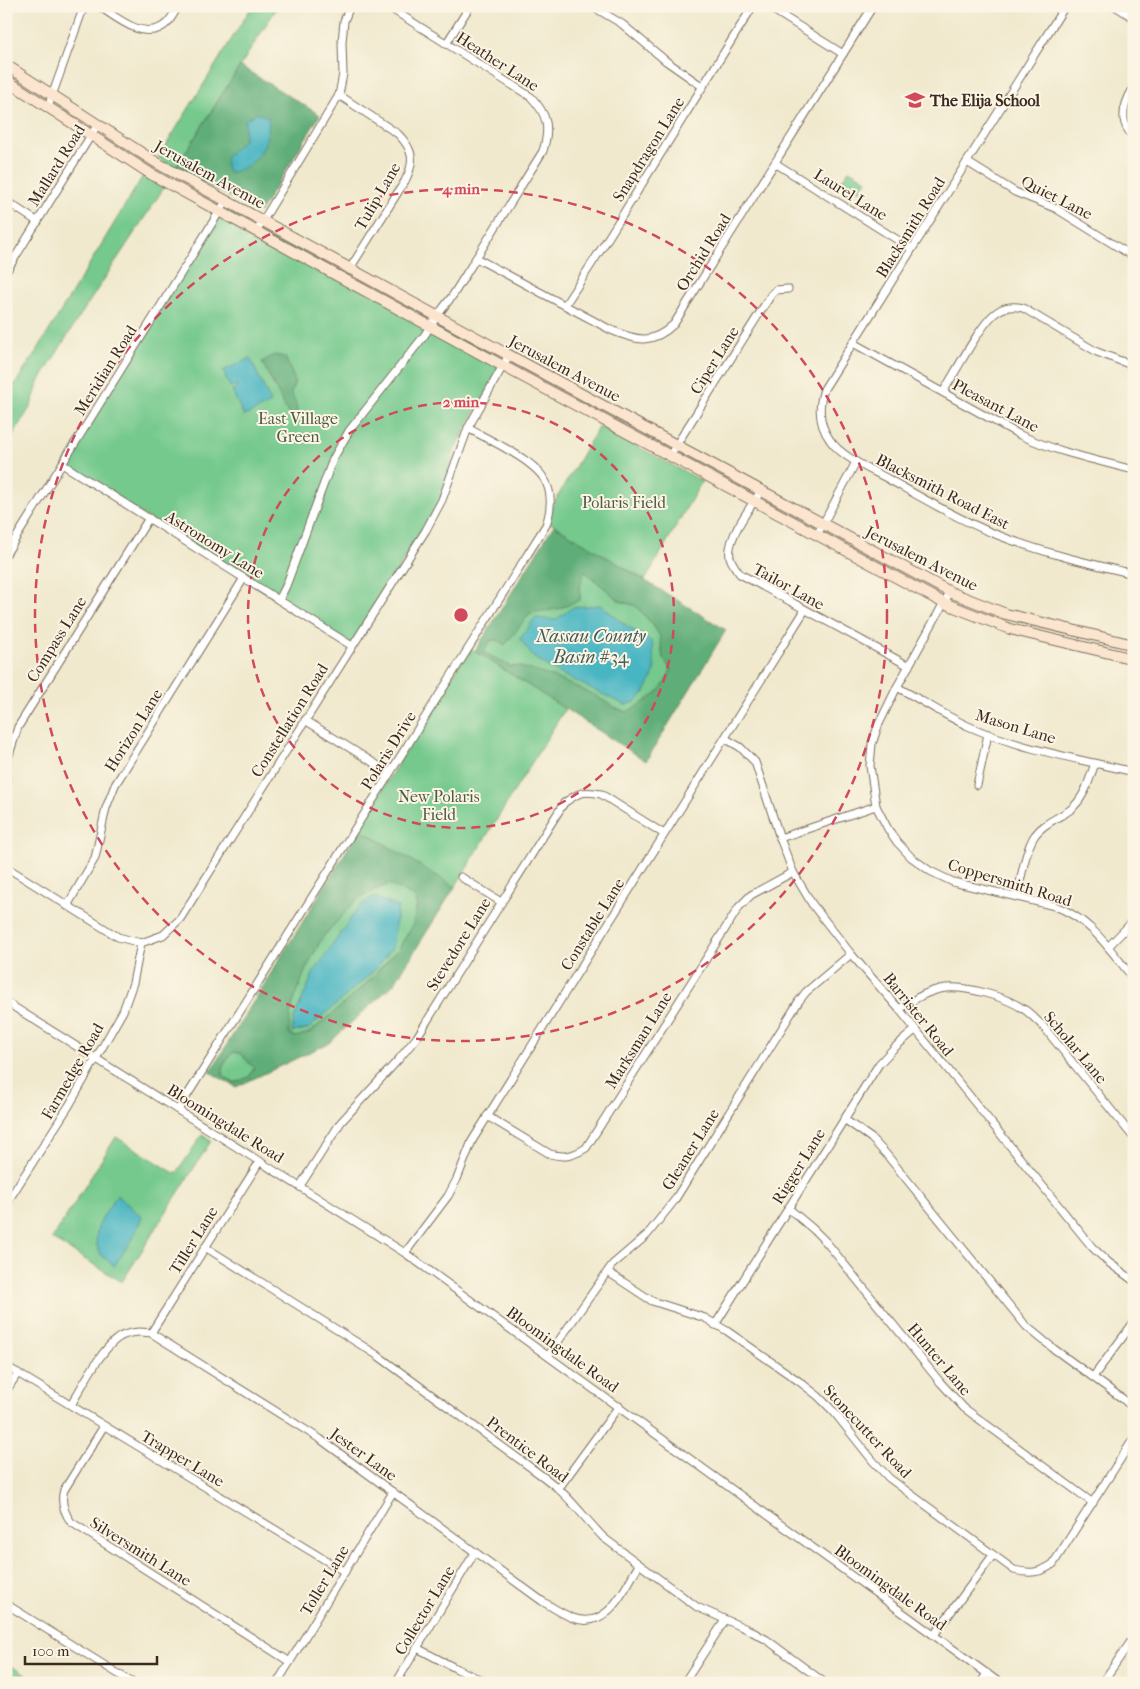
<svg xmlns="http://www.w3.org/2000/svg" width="1140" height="1689" viewBox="0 0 1140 1689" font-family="'IM FELL French Canon',serif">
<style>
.green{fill:#74c98d;stroke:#587a56}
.forest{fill:#5fad78;stroke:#4d6c4b;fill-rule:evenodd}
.water{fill:#47b5c2;stroke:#417070}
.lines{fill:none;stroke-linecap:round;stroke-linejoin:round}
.minor-casing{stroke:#7a6d5c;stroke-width:9}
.secondary-casing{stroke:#7a6d5c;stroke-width:12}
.minor{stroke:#fff;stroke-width:7}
.secondary{stroke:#fbe5cf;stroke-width:10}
.ring{fill:none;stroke:#d1495b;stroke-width:2.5;stroke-dasharray:9 6}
.labels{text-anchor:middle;stroke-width:4;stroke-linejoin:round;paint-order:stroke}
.street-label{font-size:16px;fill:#3b2a1e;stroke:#fcf5e5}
.poi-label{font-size:16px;font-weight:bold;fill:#3b2a1e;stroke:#fcf5e5;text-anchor:start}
.park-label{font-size:16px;fill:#4c5a3f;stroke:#fcf5e5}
.water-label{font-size:18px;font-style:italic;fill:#3f5b57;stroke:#fcf5e5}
.centre{fill:#d1495b;stroke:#fcf5e5;stroke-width:2.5}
.ring-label{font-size:15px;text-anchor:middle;font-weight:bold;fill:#d1495b;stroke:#fcf5e5;stroke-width:4;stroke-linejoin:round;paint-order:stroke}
</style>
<rect width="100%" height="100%" fill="#fcf5e5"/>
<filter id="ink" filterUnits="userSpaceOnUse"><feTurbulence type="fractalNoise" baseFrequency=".02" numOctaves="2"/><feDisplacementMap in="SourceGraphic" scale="10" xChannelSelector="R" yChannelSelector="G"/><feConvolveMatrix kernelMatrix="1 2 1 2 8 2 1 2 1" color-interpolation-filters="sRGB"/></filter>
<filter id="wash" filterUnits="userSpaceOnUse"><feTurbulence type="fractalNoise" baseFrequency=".0096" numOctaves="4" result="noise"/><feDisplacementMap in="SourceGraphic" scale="20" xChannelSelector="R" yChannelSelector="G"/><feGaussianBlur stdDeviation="1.12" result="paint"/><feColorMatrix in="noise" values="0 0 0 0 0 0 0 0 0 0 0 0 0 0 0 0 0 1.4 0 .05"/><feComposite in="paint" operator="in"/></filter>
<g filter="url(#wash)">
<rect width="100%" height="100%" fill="#f0e9ce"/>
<!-- green -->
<g class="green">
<polygon points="252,6 278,6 175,169 158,158"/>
<polygon points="849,170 867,180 860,191 842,180"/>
<polygon points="144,174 165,186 74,325 39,382 31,406 6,446 6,398 38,349"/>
<polygon points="223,207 504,361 455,449 440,501 351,646 63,465"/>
<polygon points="599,426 702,481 645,580 547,521 551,508"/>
<polygon points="584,571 620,601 636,606 653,625 660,636 663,658 671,670 665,685 648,701 627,712 511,667 483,652 491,640 497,640 505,645 530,612 558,609 580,600 580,587"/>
<polygon points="470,648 565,709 455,887 358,828"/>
<polygon points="389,884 415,897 417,903 413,925 399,948 364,986 331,1015 309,1033 295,1037 288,1033 291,1009 305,971 322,938 359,897"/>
<path d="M233 1052 240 1053 254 1068 249 1077 234 1083 223 1075C221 1065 228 1060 233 1052Z"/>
<polygon points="202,1135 211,1141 122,1282 52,1239 116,1137 176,1174"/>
<polygon points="6,1663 39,1683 6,1683"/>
</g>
<!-- forest -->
<g class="forest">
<polygon points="240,66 320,115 260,212 175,169"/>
<path d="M274 355 285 357 295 381 291 393C298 405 299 411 293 423L262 362Z"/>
<path d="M554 525 726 630 646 761 475 651ZM584 571 620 601 636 606 653 625 660 636 663 658 671 670C661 695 649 699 627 712L617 709 593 694 553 677 518 666 511 667 483 652 491 640H497L505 645 530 613 558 609 580 600V587Z"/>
<path d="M360 829 455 887 394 984 329 1043 236 1087 210 1072ZM389 884 415 897 417 904 413 925 399 948 364 986 331 1015 309 1033 295 1037 289 1033 291 1009 305 971 322 938 359 897ZM233 1052 240 1053 254 1068 249 1077 234 1083 223 1075C221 1065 228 1059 233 1052Z"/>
</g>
<!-- water -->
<g class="water">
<path d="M256 113 268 117C270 124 268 129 267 136 261 158 251 167 229 173 219 154 232 154 244 140L245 120Z"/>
<polygon points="250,358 271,403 244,416 232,391 237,389 236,385 230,387 223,371"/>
<polygon points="601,605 623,623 652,642 655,671 645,692 635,702 625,705 559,673 533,657 520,639 535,618 555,620 573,607"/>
<polygon points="373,897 398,907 392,948 375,970 308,1029 292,1032 294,1018 314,972 358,908"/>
<path d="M117 1195 142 1217 132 1240 114 1266C109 1261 100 1256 98 1249 91 1228 107 1212 117 1195Z"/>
</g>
</g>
<g filter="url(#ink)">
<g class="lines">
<defs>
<g id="minor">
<path d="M99 6C117 18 146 43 167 23 172 18 175 12 178 6"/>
<polyline points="592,6 622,24 666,61 703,87"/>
<polyline points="767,6 843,54"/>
<path d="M1065 6 824 389C818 407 819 425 830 440 841 457 872 470 890 480 924 499 958 519 995 534 1040 552 1087 563 1134 574"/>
<polyline points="1115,6 1134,18"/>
<polyline points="446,44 470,6"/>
<path d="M1134 87C1124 103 1117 122 1134 137"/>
<path d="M339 95 398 134C414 150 415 162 405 181L349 270"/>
<polyline points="48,107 84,6"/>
<polyline points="967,162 1015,192 1055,208 1134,257"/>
<polyline points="775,163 912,249"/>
<polyline points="6,201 38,222"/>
<polyline points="256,232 339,95 343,74 342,42 344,21 350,6"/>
<path d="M476 258 611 330C637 341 652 345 674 324L873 6"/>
<polyline points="6,272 98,124"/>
<polyline points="565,305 600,251 753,6"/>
<path d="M853 343 1020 435C1057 452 1095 460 1134 470"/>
<path d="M943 392C954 375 982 321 997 312 1005 306 1014 306 1023 308L1097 352 1134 366"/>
<polyline points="670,455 771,295 776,290 788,289"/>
<polyline points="62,464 352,646"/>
<path d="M761 491C751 506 726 539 730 557 732 564 736 569 740 574L909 666"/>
<polyline points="817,535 856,462"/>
<polyline points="6,554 226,201"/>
<path d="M950 592 897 687 878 726 872 744 870 766 876 806 888 829 897 842 911 857 930 871 953 882 1055 906C1092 920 1109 949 1134 979"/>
<path d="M279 600 286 586 333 459 349 431 424 336 437 316 453 295 543 151C550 128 548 115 531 97L387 6"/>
<path d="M897 687C921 700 944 715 968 726 1020 749 1078 759 1134 772"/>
<polyline points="305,720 390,773"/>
<polyline points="726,739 740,747 755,762 780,838 793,872 812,904 851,954 899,1009 1092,1247 1108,1262 1134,1281"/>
<polyline points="6,782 7,761 18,727 149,518"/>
<polyline points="977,785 988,734"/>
<polyline points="780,838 876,806"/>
<polyline points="6,867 118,937 141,943 163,935 180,919 426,530 442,500 468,428 509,355"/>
<polyline points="461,877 501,902"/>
<path d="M1017 897C1021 879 1025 850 1035 835 1044 823 1058 818 1070 810 1085 798 1089 780 1095 763"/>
<polyline points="67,906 95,858 106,808 115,785 244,578"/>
<polyline points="1108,947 1134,920"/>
<polyline points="6,1002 405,1253 1000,1683"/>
<path d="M899 1009C912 1001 925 992 940 989 962 984 1007 997 1025 1010 1031 1014 1036 1020 1042 1025L1134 1138"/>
<path d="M178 1110 546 525C560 483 539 467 505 448 493 441 480 435 468 428"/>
<path d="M487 1116 550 1154C565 1158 573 1156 586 1148L739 907 751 895 793 872"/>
<polyline points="844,1119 871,1138 886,1154 1026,1326 1054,1349 1123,1399 1134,1409"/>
<path d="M300 1186 341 1122 399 1059 417 1037 564 803C578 793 583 790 601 794L664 834"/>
<polyline points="6,1204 70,1104 123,1011 133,983 141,943"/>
<polyline points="788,1208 813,1229 827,1243 940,1382 964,1408 1093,1503"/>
<path d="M205 1247 377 1355 545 1478C569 1495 584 1518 604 1538L697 1607 749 1630 767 1640 825 1683"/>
<polyline points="405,1253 448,1196 457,1179 472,1141 805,610"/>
<path d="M608 1272 652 1301 705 1318 727 1331 800 1382 818 1396 834 1412 873 1461 889 1478 1014 1570C1030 1574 1040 1573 1053 1564L1134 1438"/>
<polyline points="715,1325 879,1064 894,1048 915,1030"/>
<polyline points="151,1333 260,1161"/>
<polyline points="548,1356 612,1265 647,1235 674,1201 799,1001 806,992 851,954"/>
<polyline points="6,1366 345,1572"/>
<polyline points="1093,1377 1134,1322"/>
<polyline points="6,1391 18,1373"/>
<path d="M71 1405C82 1387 104 1342 124 1335 133 1331 141 1332 151 1333L320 1439 542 1601C552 1607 562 1614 573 1618 608 1631 624 1589 639 1565"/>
<path d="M104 1426 64 1490C60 1502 64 1512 71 1522L290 1662"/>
<polyline points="559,1488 619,1406"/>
<polyline points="6,1604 133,1683"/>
<polyline points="934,1635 993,1555"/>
<polyline points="417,1648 457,1669 488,1683"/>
<polyline points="277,1683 393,1492"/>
<polyline points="396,1683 475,1552"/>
<polyline points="684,1683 725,1620"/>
<polyline points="981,1683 987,1673"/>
<polyline points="1102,1683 1134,1637"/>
</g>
<g id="secondary">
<polyline points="6,65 157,163 477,338 950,592 1006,614 1134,645"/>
<polyline points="6,80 151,174 503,366 944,603 1010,629 1134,659"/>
</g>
</defs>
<!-- minor casing -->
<use href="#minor" class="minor-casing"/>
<!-- secondary casing -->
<use href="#secondary" class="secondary-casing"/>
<!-- minor -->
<use href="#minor" class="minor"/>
<!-- secondary -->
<use href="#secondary" class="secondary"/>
</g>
</g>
<!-- distance rings -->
<g class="ring">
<circle cx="461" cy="615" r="213"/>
<circle cx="461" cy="615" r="426"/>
</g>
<!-- icons -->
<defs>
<symbol id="school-bare" viewBox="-9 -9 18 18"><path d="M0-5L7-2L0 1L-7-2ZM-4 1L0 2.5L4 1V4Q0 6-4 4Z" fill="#d1495b" stroke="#fcf5e5" stroke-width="2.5" paint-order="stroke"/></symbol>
</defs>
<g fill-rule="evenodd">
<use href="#school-bare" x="901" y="86" width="28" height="28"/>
</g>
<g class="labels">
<!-- street labels -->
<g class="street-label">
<text transform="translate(498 61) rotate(33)" y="6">Heather Lane</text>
<text transform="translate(648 149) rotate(-58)" y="6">Snapdragon Lane</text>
<text transform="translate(56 165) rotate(-58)" y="6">Mallard Road</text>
<text transform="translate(210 174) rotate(29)" y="6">Jerusalem Avenue</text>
<text transform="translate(851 194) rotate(32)" y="6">Laurel Lane</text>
<text transform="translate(377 196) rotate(-60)" y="6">Tulip Lane</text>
<text transform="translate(1057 197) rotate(27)" y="6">Quiet Lane</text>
<text transform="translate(910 227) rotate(-58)" y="6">Blacksmith Road</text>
<text transform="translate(703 252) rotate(-58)" y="6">Orchid Road</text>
<text transform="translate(714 360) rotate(-58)" y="6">Ciper Lane</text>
<text transform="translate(565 368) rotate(28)" y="6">Jerusalem Avenue</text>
<text transform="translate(105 370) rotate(-58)" y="6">Meridian Road</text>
<text transform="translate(996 405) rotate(28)" y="6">Pleasant Lane</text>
<text transform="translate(943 491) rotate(27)" y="6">Blacksmith Road East</text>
<text transform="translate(215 544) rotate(32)" y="6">Astronomy Lane</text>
<text transform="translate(922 558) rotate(27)" y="6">Jerusalem Avenue</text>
<text transform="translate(789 586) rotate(29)" y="6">Tailor Lane</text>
<text transform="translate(56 639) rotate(-58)" y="6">Compass Lane</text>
<text transform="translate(289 720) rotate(-58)" y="6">Constellation Road</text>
<text transform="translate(1016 726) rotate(17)" y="6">Mason Lane</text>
<text transform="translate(133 730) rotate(-58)" y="6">Horizon Lane</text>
<text transform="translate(388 750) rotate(-58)" y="6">Polaris Drive</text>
<text transform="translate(1010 882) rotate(17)" y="6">Coppersmith Road</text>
<text transform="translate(592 924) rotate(-58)" y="6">Constable Lane</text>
<text transform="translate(458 944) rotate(-58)" y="6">Stevedore Lane</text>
<text transform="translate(919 1014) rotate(51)" y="6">Barrister Road</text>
<text transform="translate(638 1040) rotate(-58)" y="6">Marksman Lane</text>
<text transform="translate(1076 1047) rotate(50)" y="6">Scholar Lane</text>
<text transform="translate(72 1071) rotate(-60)" y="6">Farmedge Road</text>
<text transform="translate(226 1123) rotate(32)" y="6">Bloomingdale Road</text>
<text transform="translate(690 1149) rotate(-58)" y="6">Gleaner Lane</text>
<text transform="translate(798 1166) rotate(-58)" y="6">Rigger Lane</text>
<text transform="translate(193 1240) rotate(-58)" y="6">Tiller Lane</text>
<text transform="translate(563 1349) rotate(36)" y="6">Bloomingdale Road</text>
<text transform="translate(940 1359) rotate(50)" y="6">Hunter Lane</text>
<text transform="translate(868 1431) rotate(47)" y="6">Stonecutter Road</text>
<text transform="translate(528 1449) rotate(37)" y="6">Prentice Road</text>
<text transform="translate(364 1454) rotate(36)" y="6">Jester Lane</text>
<text transform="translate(183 1458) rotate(31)" y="6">Trapper Lane</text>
<text transform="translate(141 1551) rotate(32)" y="6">Silversmith Lane</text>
<text transform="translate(324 1580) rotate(-59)" y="6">Toller Lane</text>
<text transform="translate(891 1587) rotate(36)" y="6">Bloomingdale Road</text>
<text transform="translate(424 1610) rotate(-59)" y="6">Collector Lane</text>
</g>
<!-- poi labels -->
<g class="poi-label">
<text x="930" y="106">The Elija School</text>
</g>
<!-- park labels -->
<g class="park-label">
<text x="298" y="424">East Village<tspan x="298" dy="18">Green</tspan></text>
<text x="624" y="508">Polaris Field</text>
<text x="439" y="802">New Polaris<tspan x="439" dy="18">Field</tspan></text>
</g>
<!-- water labels -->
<g class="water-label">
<text x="591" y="642">Nassau County<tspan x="591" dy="21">Basin #34</tspan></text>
</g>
</g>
<circle cx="461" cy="615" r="8" class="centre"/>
<g class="ring-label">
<text x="461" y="194">4 min</text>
<text x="461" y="407">2 min</text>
</g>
<!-- margin -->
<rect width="1140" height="1689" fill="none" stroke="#fcf5e5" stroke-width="25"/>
<!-- scale -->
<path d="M25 1656v8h132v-8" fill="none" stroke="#3b2a1e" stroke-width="2.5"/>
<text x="32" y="1656" font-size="15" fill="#3b2a1e" stroke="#fcf5e5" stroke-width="4" paint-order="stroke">100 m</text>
</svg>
